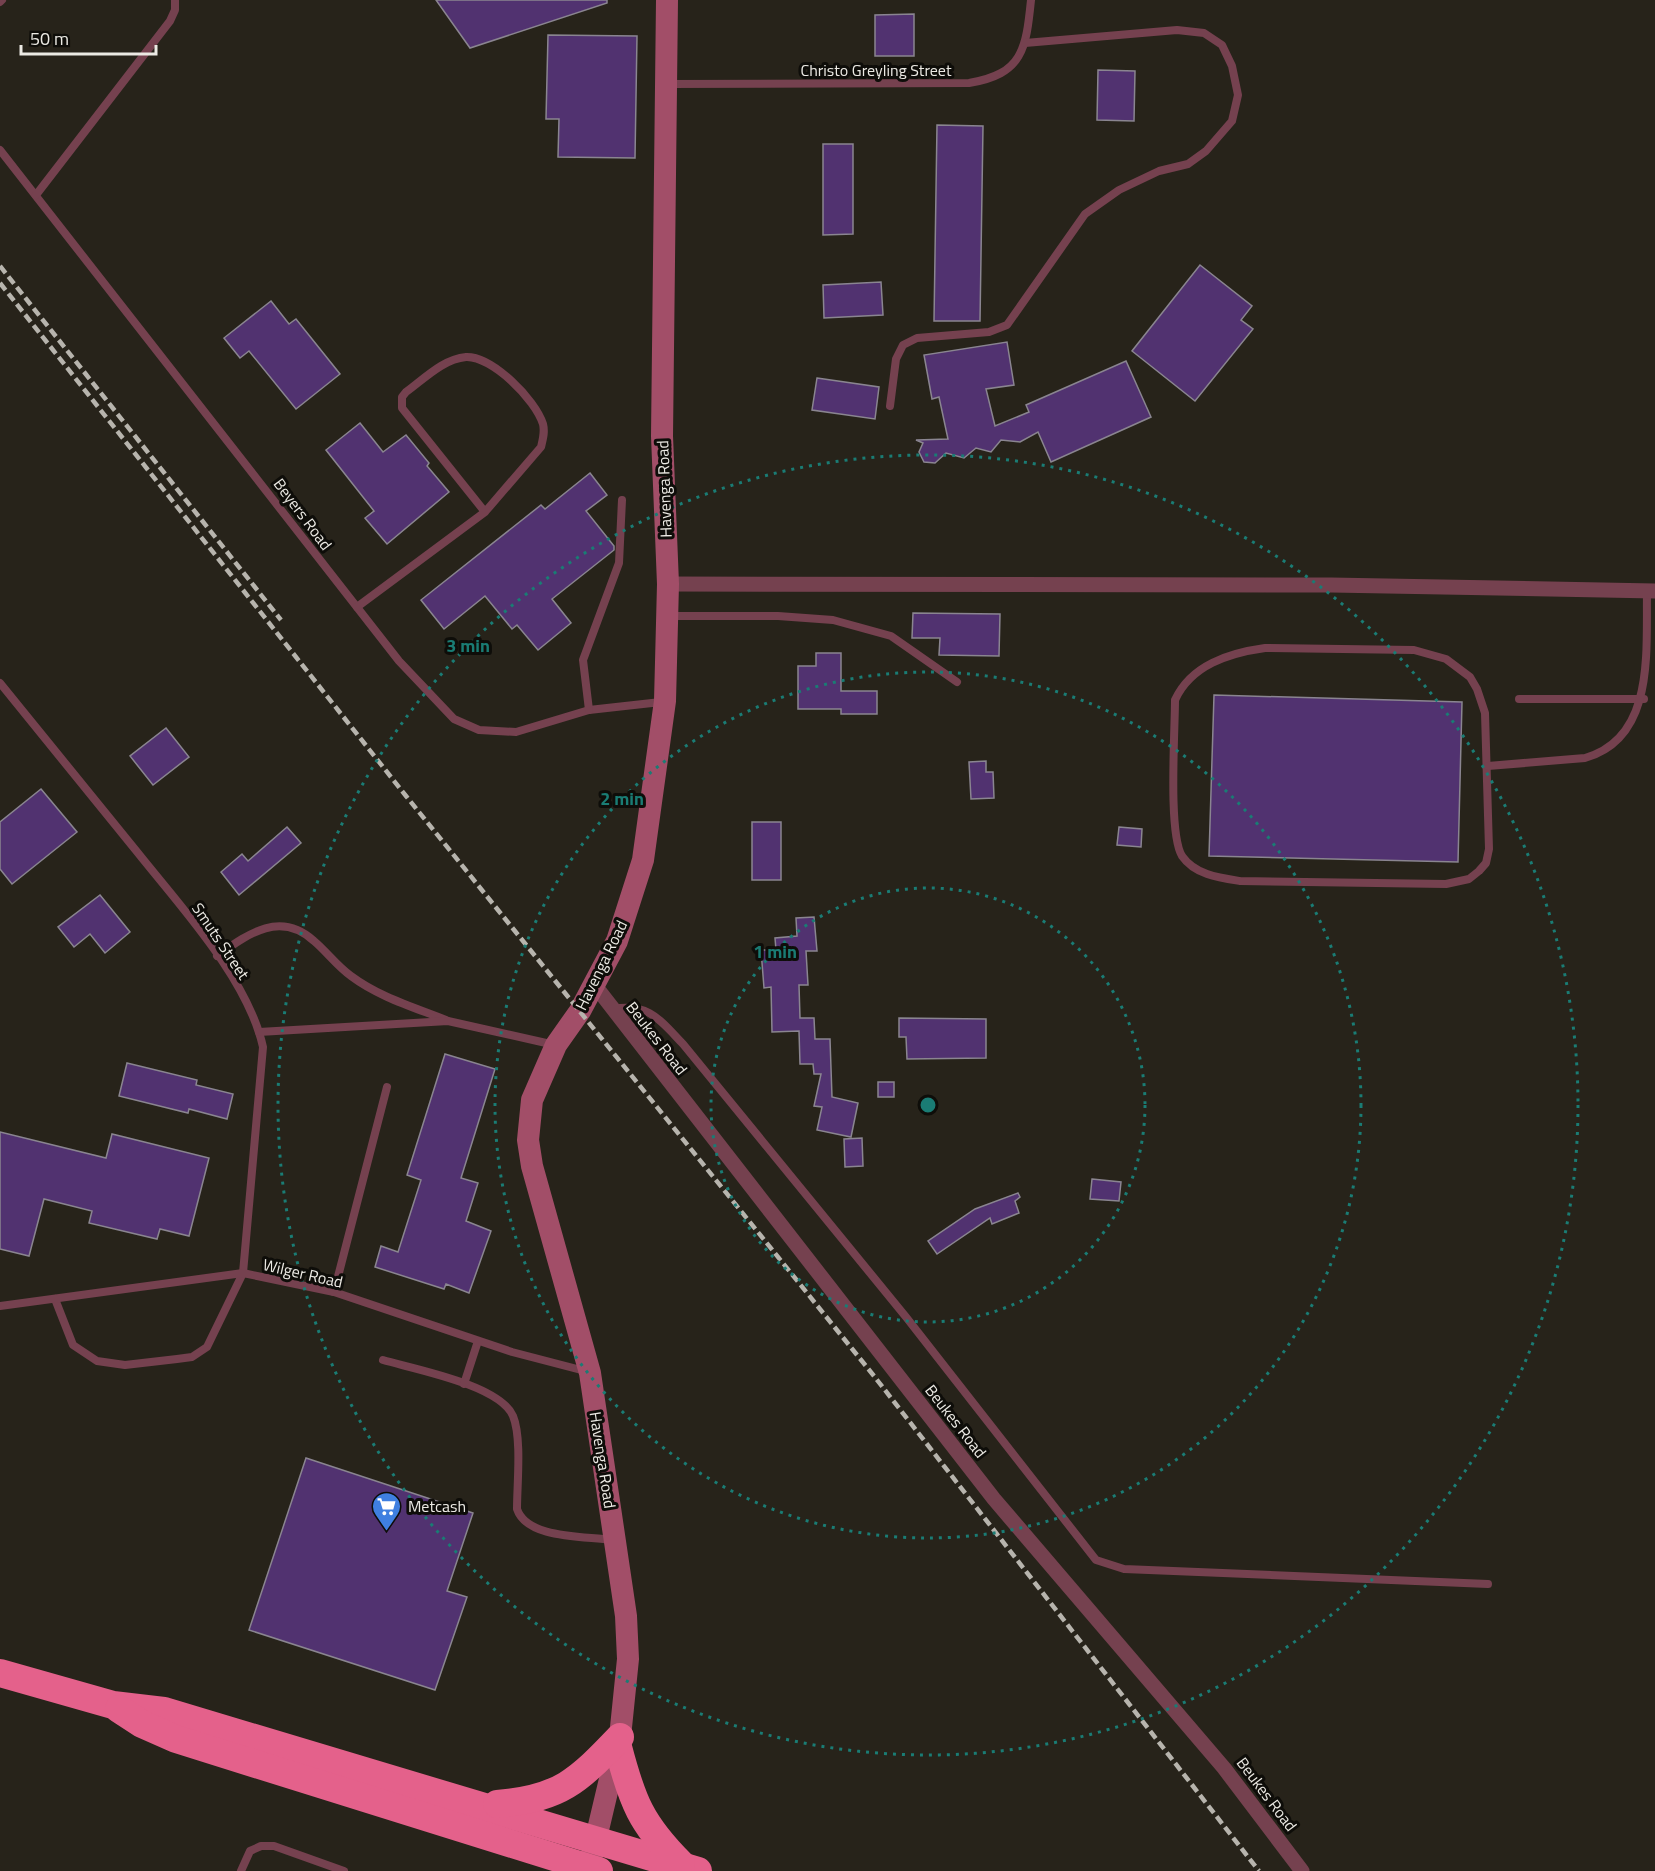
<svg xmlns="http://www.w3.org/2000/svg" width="1655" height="1871" viewBox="0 0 1655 1871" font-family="'Titillium Web',sans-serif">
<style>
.building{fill:#513270;stroke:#8a8590;stroke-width:1.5}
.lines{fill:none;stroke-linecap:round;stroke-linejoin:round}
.lane{stroke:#75414f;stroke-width:8}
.street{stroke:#75414f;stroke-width:15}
.secondary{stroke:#a24e68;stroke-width:22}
.highway{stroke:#e4618b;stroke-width:28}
.rail{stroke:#b7b4ad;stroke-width:4.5;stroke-dasharray:9 4.5;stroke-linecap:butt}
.ring{fill:none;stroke:#1a7c74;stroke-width:3;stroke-dasharray:3 6}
.labels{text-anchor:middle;stroke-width:6;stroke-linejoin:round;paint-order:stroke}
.street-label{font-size:16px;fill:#eceae4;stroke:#0e0d09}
.poi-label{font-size:16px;fill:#eceae4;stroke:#0e0d09;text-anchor:start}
.centre{fill:#1a7c74;stroke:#0e0d09;stroke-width:3}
.ring-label{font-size:18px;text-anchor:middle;font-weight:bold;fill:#1a7c74;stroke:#0e0d09;stroke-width:6;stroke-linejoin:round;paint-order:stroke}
</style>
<rect width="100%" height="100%" fill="#27231a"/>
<!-- building -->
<g class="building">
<polygon points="436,0 607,0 607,3 470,48"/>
<polygon points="914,14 914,56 875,56 875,15"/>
<polygon points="548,35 637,36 635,158 558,157 559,119 546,119"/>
<polygon points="1098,70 1135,71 1134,121 1097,120"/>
<polygon points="937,125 983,126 980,321 934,321"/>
<polygon points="823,144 853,144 853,234 823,235"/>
<polygon points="1200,265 1252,306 1241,320 1253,329 1195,401 1132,351"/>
<polygon points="881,282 883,315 824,318 823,285"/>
<polygon points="271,301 289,324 296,319 340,374 296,409 249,351 240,358 224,338"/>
<polygon points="1007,342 1014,385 986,389 995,426 1029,412 1026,405 1126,361 1151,417 1051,462 1038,432 1020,442 1001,440 991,452 976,448 964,458 946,453 935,463 924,462 919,452 923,443 916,440 948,439 939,397 932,399 924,355"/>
<polygon points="817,378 879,387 875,419 812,410"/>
<polygon points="360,423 383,452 406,435 429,463 427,466 449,492 387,544 365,518 374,511 326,450"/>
<polygon points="590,473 607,495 586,511 614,546 614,550 552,599 571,623 538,650 517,625 512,629 485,596 444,629 421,600 541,505 545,509"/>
<polygon points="913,613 1000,614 999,656 939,655 940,638 912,638"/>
<polygon points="816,653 841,653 841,691 877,691 877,714 841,714 841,709 798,709 798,666 816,666"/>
<polygon points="1214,695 1462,702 1458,862 1209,856"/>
<polygon points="166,728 189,757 153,785 130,756"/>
<polygon points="986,761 986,772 993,772 994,798 971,799 969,762"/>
<polygon points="41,789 77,832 12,884 0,869 0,822"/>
<rect x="752" y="822" width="29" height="58"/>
<polygon points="287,827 301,843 239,895 221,872 242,854 248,861"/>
<polygon points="1119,827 1142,829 1141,847 1117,845"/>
<polygon points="100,895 130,932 105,953 90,934 74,947 58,927"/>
<polygon points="814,917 817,951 806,951 808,985 799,985 800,1018 814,1018 815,1039 830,1039 832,1097 858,1103 851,1137 817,1130 822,1107 814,1106 821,1074 814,1074 813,1064 800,1064 799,1031 772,1032 771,987 764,988 761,950 776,950 775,938 797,936 796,918"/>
<polygon points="899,1018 986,1019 986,1058 907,1059 906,1037 899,1037"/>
<polygon points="445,1054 495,1069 461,1178 478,1183 466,1221 491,1231 469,1293 446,1284 444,1289 375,1267 381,1246 398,1252 421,1180 407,1175"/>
<polygon points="127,1063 197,1080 196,1085 233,1094 227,1119 189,1109 188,1113 119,1096"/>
<rect x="878" y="1082" width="16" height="15"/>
<polygon points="0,1132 106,1158 112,1134 209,1158 189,1236 160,1229 157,1239 89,1223 92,1211 44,1199 29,1256 0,1249"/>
<polygon points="862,1138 863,1166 845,1167 844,1139"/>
<polygon points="1092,1179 1121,1182 1119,1201 1090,1199"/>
<polygon points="1018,1193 1020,1197 1015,1201 1019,1213 992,1224 990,1218 937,1254 928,1241 975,1209"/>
<polygon points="306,1458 473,1513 447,1591 467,1597 435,1690 249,1630"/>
</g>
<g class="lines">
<!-- lane -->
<g class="lane">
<polyline points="0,2 2,0"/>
<path d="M667 84 969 83C1023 74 1026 49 1031 0"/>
<polyline points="0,150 399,661 454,719 479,730 516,732 589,710 661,702"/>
<polyline points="36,195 170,21 175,10 175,0"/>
<polyline points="890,406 896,359 903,345 917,338 989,332 1007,325 1085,214 1119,190 1159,171 1188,164 1206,151 1232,121 1238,95 1232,66 1222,45 1204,33 1177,30 1025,43"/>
<path d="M357 607 485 512 541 447C543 439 545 432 543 424 535 399 492 356 466 357 443 359 424 379 406 392L402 397V408L485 512"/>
<polyline points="669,616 778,616 833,620 891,636 957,682"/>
<path d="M1265 648 1414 650 1446 659 1470 677 1477 689 1485 713 1489 849 1486 863 1479 871 1469 879 1446 884 1240 881C1220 878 1195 875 1182 856 1168 833 1175 732 1175 700 1191 665 1229 653 1265 648Z"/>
<path d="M0 683C46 740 92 796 138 853 181 907 248 979 263 1047L243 1273 207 1347 192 1357 177 1359 125 1365 97 1361 73 1345 55 1299"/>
<polyline points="1519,699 1644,699"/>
<polyline points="589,710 583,660 619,563 622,500"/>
<path d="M1488 766 1585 758C1655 738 1646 653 1647 591"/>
<path d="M217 956C248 934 280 910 314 941 327 952 337 966 351 976 379 997 413 1007 446 1020"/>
<path d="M613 1009C649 1003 660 1020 683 1044L906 1317 1096 1560 1124 1569 1488 1584"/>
<polyline points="259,1032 448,1021 555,1045"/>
<polyline points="334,1292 387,1087"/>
<polyline points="0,1306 243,1273 334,1292 512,1352 585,1371"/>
<path d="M383 1360C414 1369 500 1385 513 1416 522 1438 517 1484 517 1509 527 1539 584 1536 611 1540"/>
<polyline points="464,1384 478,1341"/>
<polyline points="241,1871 250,1851 261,1846 274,1846 344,1871"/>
</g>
<!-- street -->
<g class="street">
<polyline points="668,584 1331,585 1655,591"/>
<polyline points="593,983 994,1499 1224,1768 1302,1871"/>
</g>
<!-- secondary -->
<polyline class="secondary" points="592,1855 620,1737 628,1659 626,1616 590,1373 532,1166 528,1140 532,1100 556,1045 580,1011 617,941 643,860 665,701 668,584 662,436 667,0"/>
<!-- highway -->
<g class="highway">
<polyline points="0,1673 113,1705 164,1711 698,1871"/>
<polyline points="119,1709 142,1724 176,1739 599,1871"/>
<path d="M618 1747C632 1801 641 1824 681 1864"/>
<path d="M497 1804C560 1799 578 1781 620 1737"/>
</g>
<!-- rail -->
<g class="rail">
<polyline points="0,266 281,620"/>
<polyline points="0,283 406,796 874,1376 1259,1871"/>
</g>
</g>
<!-- distance rings -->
<g class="ring">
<circle cx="928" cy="1105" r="217"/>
<circle cx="928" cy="1105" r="433"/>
<circle cx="928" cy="1105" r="650"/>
</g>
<!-- icons -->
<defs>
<symbol id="supermarket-pin" viewBox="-11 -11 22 30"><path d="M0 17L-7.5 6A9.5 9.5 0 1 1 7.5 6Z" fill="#3f7fe0" stroke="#0e0d09"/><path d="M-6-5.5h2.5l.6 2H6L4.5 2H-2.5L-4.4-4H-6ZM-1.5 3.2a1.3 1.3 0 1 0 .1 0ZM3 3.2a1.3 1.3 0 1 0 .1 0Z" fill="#fff"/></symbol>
</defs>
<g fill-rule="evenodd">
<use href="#supermarket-pin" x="370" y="1490" width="33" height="45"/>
</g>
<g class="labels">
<!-- street labels -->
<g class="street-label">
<text x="876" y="76">Christo Greyling Street</text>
<text transform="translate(664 489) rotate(-92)" y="6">Havenga Road</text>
<text transform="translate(303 514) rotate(53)" y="6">Beyers Road</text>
<text transform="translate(221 941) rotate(56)" y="6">Smuts Street</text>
<text transform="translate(601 965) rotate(-64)" y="6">Havenga Road</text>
<text transform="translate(657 1038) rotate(52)" y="6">Beukes Road</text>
<text transform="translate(303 1273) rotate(13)" y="6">Wilger Road</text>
<text transform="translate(956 1421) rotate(52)" y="6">Beukes Road</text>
<text transform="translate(603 1460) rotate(81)" y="6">Havenga Road</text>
<text transform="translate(1267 1794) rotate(53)" y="6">Beukes Road</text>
</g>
<!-- poi labels -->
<g class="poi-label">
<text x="408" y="1512">Metcash</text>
</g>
</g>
<circle cx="928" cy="1105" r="9" class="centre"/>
<g class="ring-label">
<text x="468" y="652">3 min</text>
<text x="622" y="805">2 min</text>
<text x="775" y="958">1 min</text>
</g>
<!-- scale -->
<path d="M21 45v9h135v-9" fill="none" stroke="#eceae4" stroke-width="3"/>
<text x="30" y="45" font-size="18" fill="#eceae4" stroke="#0e0d09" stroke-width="4.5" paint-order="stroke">50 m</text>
</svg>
